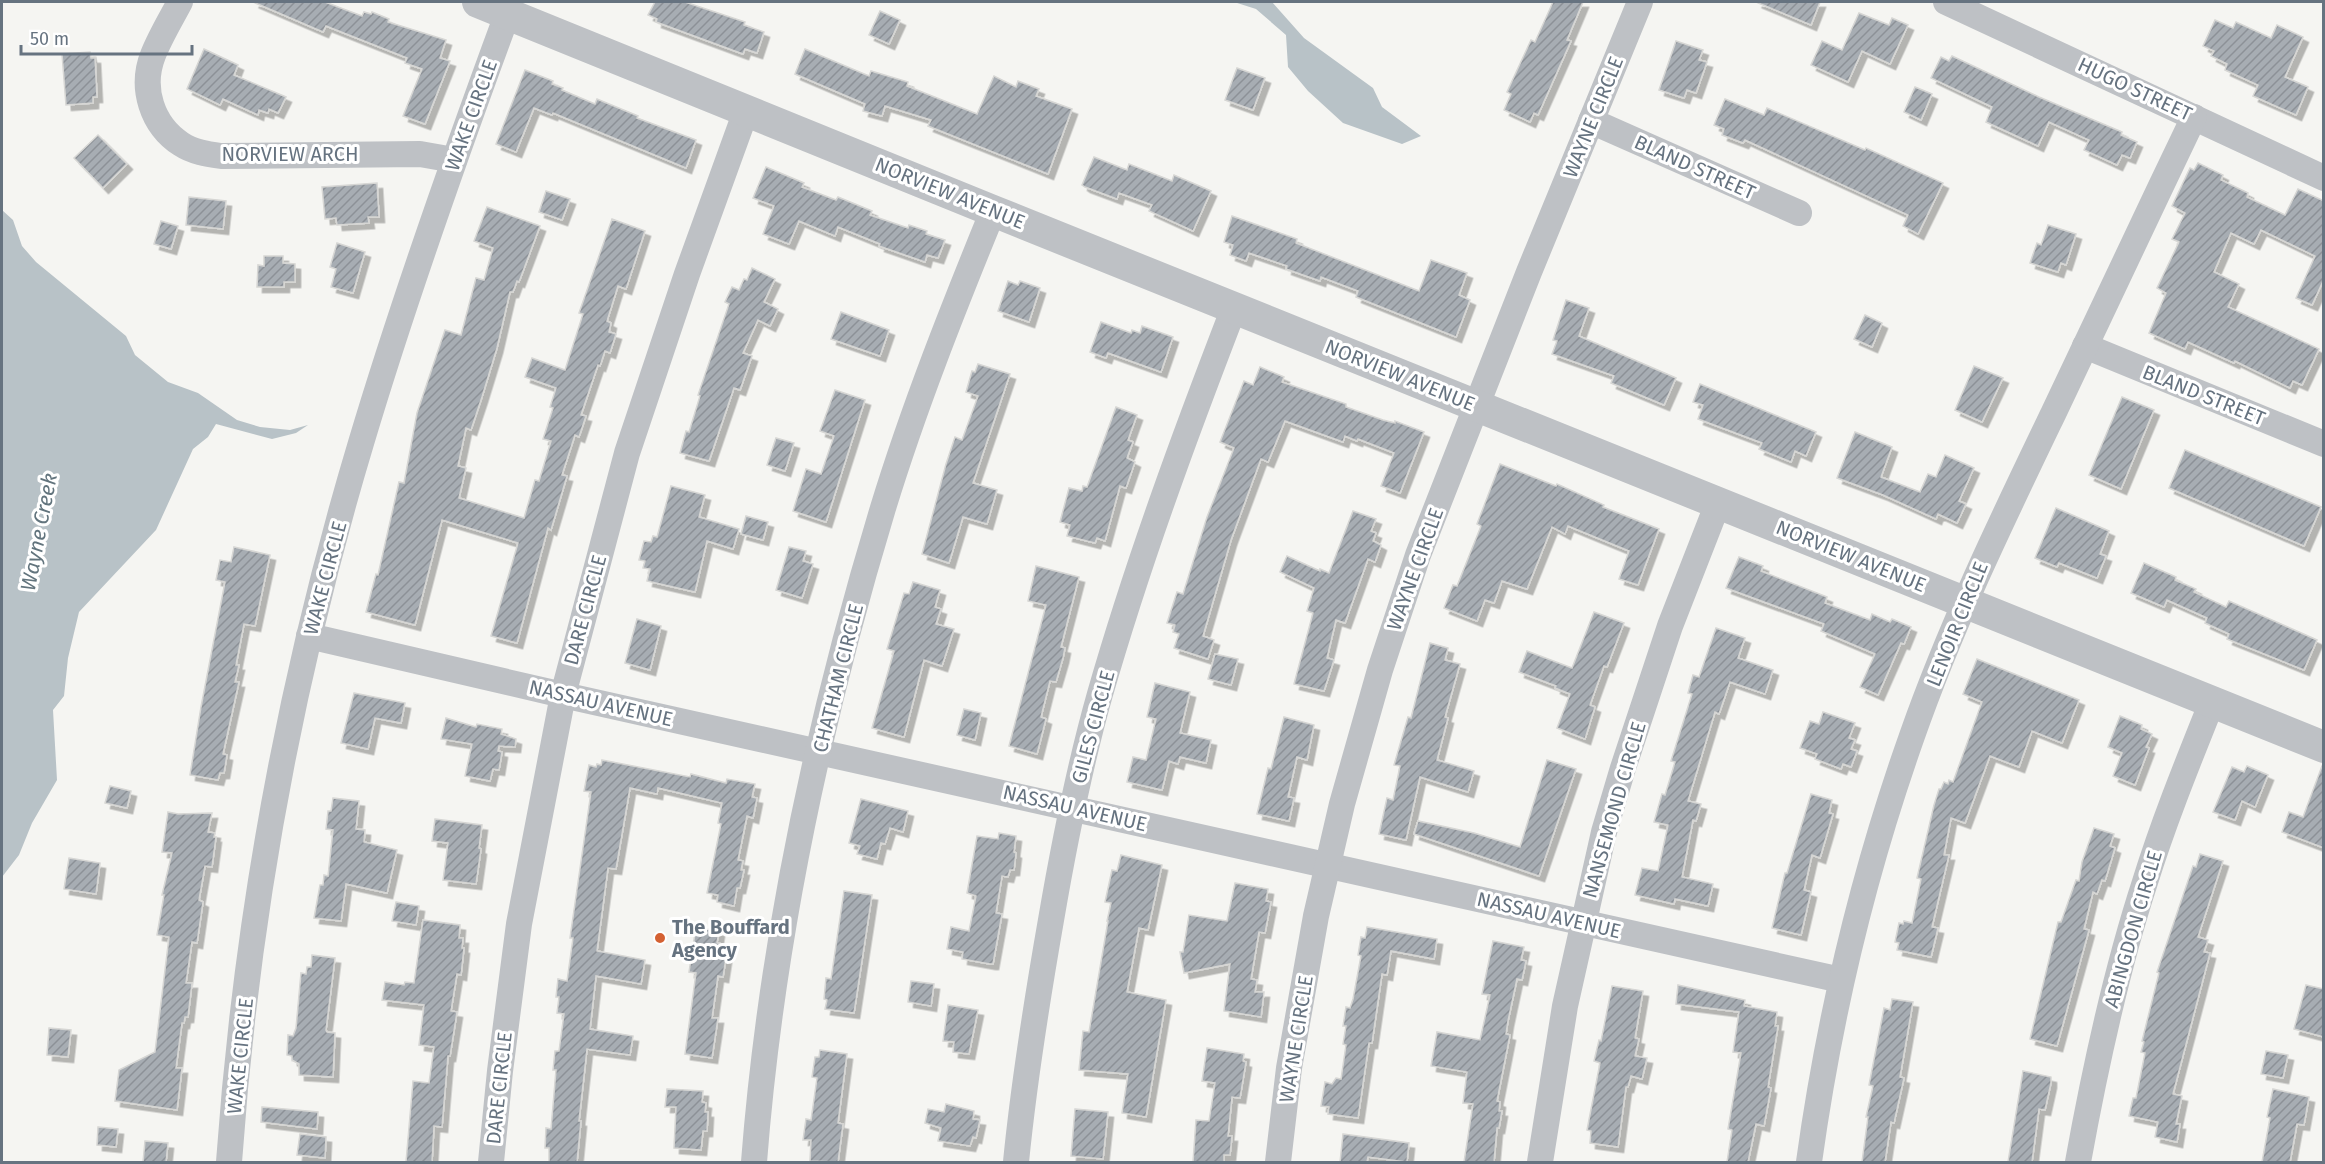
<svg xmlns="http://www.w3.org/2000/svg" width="2325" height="1164" viewBox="0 0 2325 1164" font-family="'Fira Sans',sans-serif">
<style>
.water{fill:#b8c2c7}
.building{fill:url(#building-hatch);stroke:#d6d6d4;stroke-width:1.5;filter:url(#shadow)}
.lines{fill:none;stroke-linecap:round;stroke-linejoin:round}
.minor{stroke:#bec1c5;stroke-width:26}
.tertiary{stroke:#bec1c5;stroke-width:32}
.poi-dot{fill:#d46132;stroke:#fff;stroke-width:2}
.labels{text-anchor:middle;stroke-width:6;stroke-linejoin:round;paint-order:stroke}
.street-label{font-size:20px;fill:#667380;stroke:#fff}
.poi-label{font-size:20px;font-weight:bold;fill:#667380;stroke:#fff;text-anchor:start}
.water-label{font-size:21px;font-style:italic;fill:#62747d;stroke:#fff}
</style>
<defs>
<pattern id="building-hatch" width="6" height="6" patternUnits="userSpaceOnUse" patternTransform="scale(1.5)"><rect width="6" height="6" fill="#a7adb3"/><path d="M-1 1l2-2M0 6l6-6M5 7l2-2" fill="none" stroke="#8c9197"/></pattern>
<filter id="shadow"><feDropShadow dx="5.5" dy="5.5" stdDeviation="0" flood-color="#0004"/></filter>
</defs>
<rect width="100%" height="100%" fill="#f5f5f2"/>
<!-- water -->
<g class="water">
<polygon points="1234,2 1272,2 1304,38 1373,88 1382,107 1421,136 1402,144 1343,123 1308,91 1288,67 1286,35 1256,9"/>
<polygon points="2,210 13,220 22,246 36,262 126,336 135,355 168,382 198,393 237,420 260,427 290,430 308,425 296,433 272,439 216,424 208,437 193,449 156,530 79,612 68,658 64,696 53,710 57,780 32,823 19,855 2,877"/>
</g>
<!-- building -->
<g class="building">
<polygon points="253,2 325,2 362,16 364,12 371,14 372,12 389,19 388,22 446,40 440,58 450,61 425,124 403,116 422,69 405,63 407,58 326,26 323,32"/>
<polygon points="655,2 685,2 745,22 744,25 764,32 757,53 745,49 743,54 656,22 657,19 648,15"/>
<polygon points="1553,2 1583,2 1567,40 1571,41 1538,115 1534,113 1530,122 1504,110 1511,94 1507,92 1531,40 1535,42"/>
<polygon points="1756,2 1820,2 1811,25"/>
<polygon points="880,11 900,20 889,44 869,35"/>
<polygon points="1859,13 1889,25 1892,18 1908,25 1890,64 1862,51 1848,82 1811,65 1822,41 1842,50"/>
<polygon points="2215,20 2233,28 2236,22 2271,38 2277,25 2303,37 2285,77 2308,87 2296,115 2253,96 2258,85 2225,70 2227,64 2211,56 2214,51 2203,46"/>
<polygon points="1676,41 1703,50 1699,60 1707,62 1696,93 1687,90 1684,98 1659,90"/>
<polygon points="204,49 238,65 234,75 286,97 278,113 269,109 268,113 259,110 258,115 223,99 220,105 187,89"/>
<polygon points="805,49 869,76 871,71 908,82 907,86 977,114 994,76 1016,87 1018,81 1039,89 1036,96 1072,109 1048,174 928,126 931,120 885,106 882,116 863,111 865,104 795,74"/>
<polygon points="90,52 91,58 95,58 97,97 93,97 93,103 66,105 62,54"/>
<polygon points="1952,56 2039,97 2122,132 2121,135 2137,142 2130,158 2122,155 2117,165 2084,150 2089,140 2049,122 2038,146 1986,122 1992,107 1931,78 1941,57 1949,61"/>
<polygon points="1237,68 1265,78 1253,110 1225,100"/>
<polygon points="525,70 553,81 552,84 563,88 562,90 595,104 597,99 638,116 637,118 696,140 686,168 553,113 552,115 534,108 516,152 496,144"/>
<polygon points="1915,87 1932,94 1921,120 1904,112"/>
<polygon points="1725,99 1764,115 1767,108 1865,150 1866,148 1943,183 1918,234 1903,226 1908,215 1745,140 1743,143 1722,135 1724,129 1714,125"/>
<polygon points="98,135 127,164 103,188 74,158"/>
<polygon points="1094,157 1127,170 1129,164 1172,181 1174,175 1211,191 1193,231 1149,211 1152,205 1119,193 1117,199 1085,187 1082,185"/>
<polygon points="2198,163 2223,175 2221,180 2248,193 2247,197 2285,215 2298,189 2324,201 2324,279 2312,305 2296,298 2315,256 2261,230 2254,244 2231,233 2214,272 2239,284 2228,307 2319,349 2302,385 2293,381 2290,388 2235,361 2234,363 2188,342 2185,349 2149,333 2166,293 2157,288 2179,242 2172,239 2185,213 2172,206 2190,168 2194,170"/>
<polygon points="766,167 804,183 802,187 836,200 838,197 872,211 870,215 908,228 909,225 927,231 926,234 945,240 938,258 927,255 925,262 879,246 880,244 838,227 835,236 799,221 789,244 763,234 774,206 753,198"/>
<polygon points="377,183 379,217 368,217 369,223 337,225 336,218 325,219 322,187"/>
<polygon points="546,191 570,199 562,220 539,212"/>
<polygon points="189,197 226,201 223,229 186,225"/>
<polygon points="487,207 540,226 519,282 517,281 513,292 510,292 497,348 482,397 471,430 466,428 458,466 466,468 459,498 524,518 535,480 539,481 551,441 543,439 553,408 550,407 556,388 525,377 532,358 565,370 583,314 579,313 612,219 645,231 626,289 618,286 607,321 611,323 609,332 616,334 610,353 605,351 600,366 598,365 581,415 586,416 579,437 575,435 562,475 567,476 551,530 548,528 517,643 491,636 518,543 442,520 415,625 366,612 376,574 378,575 399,482 404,483 417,413 445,330 461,335 476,278 484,280 493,248 474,241"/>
<polygon points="1232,216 1297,239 1296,243 1419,291 1431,260 1467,273 1459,295 1470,300 1456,337 1356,297 1358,291 1321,277 1320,281 1286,269 1287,266 1249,253 1246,261 1230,255 1233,245 1224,242"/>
<polygon points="161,221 178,226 171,249 154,244"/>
<polygon points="2048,225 2076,234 2066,265 2061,263 2058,272 2030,263 2037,243 2041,245"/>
<polygon points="337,243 365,252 353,293 331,287 336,269 330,267"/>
<polygon points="264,256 283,256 283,263 295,264 295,282 284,282 284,287 257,287 258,265 264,266"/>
<polygon points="752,268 775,279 764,302 778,309 770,326 758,320 743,353 752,356 740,390 734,388 709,461 680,453 686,431 689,432 700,396 698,395 729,304 725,302 732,287 739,290 744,279 747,280"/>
<polygon points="1008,281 1018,285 1020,281 1040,288 1029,322 998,311"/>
<polygon points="1566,300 1589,308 1579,336 1676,378 1664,405 1611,383 1614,376 1552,354 1557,341 1553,340"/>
<polygon points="841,312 889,330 880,356 831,339"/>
<polygon points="1865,315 1882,323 1872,347 1854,339"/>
<polygon points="1101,322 1131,333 1132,330 1140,333 1142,326 1173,337 1161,372 1108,353 1106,358 1090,352"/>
<polygon points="978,364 1010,374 973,483 997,490 987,524 963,517 949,563 922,554 946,464 955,437 962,440 978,396 966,392 972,371 975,372"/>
<polygon points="1974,366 2003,378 1982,422 1955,410"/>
<polygon points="1260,367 1284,377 1282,382 1346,404 1346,407 1383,420 1395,423 1395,421 1424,432 1400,493 1381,486 1394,453 1358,439 1357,441 1345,436 1343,442 1285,421 1268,462 1261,459 1231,540 1203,636 1214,640 1208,659 1174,648 1179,634 1173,632 1175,625 1167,623 1177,592 1183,594 1207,517 1234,448 1220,442 1244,381 1253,385"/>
<polygon points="1700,384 1816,432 1806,456 1795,451 1791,462 1759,449 1762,443 1698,419 1703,405 1693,402"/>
<polygon points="835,390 865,400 826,522 793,511 806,469 821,474 834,436 820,431"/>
<polygon points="2122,397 2154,410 2121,489 2089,475"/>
<polygon points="1116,407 1137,415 1128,440 1133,442 1127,458 1135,462 1126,488 1120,486 1105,541 1097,538 1095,543 1067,536 1070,525 1060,522 1069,488 1082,491 1083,486 1087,487"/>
<polygon points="1855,432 1892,447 1881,477 1920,492 1928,474 1936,477 1945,455 1974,468 1959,501 1966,504 1957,523 1938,514 1936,519 1883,495 1837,478"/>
<polygon points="776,438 794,443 785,471 767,465"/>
<polygon points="2185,450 2321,507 2304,546 2169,488"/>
<polygon points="1500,464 1556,486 1557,484 1604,505 1603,507 1659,529 1638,585 1619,579 1629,551 1568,526 1565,534 1552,527 1527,589 1502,581 1494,603 1485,600 1477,621 1444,608 1453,585 1457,586 1481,526 1477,524"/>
<polygon points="671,486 705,495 699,517 739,529 733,549 707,541 695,592 647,581 650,569 643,568 645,561 639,560 644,541 651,542 653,536 657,537"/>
<polygon points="2056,508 2109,531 2100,554 2106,556 2097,578 2059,563 2057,567 2035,558"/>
<polygon points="1353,511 1376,519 1371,531 1376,533 1373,541 1381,545 1375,562 1368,559 1345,623 1336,620 1327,658 1334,660 1324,691 1294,684 1313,613 1307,611 1314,588 1280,572 1287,556 1320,571 1320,569 1329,573"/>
<polygon points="746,516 768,522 763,540 741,534"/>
<polygon points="234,547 270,555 255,626 244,624 236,665 239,665 235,682 239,682 223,754 227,755 224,773 220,773 218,780 190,775 201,707 225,582 216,580 220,560 231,562"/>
<polygon points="789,547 806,551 803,561 813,564 802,598 776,590"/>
<polygon points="1739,557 1763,566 1761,571 1827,597 1825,603 1870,620 1872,614 1890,622 1892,619 1911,627 1904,644 1901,643 1878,695 1860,687 1875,654 1821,631 1824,624 1726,588"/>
<polygon points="2144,563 2176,577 2175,580 2196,589 2194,592 2226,607 2229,601 2317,640 2304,670 2227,639 2229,634 2205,623 2207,618 2167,600 2164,607 2131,593"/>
<polygon points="1036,566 1079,577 1061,647 1065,648 1063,658 1056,682 1050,681 1041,717 1046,719 1037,754 1009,746 1046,605 1028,601"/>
<polygon points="913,582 940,590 935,607 941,609 936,624 954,629 942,666 924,660 904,737 872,728 894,651 887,649 904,593 909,594"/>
<polygon points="1594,612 1624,623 1607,667 1604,666 1590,705 1595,707 1585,739 1557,728 1570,694 1555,688 1556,686 1519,672 1527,651 1572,668"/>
<polygon points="637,619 661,626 650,670 625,663"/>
<polygon points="1716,628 1745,638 1738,658 1773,670 1765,694 1730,682 1719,714 1715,712 1688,801 1701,804 1696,821 1693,820 1682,877 1713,884 1708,906 1675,899 1674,904 1635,895 1642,868 1658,871 1668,825 1654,822 1662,794 1665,795 1675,762 1671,761 1692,694 1688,693 1693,675 1699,677"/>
<polygon points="1430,643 1448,648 1445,660 1460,664 1445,717 1448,718 1437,760 1474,771 1468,792 1420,777 1406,840 1379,834 1387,798 1393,800 1400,766 1394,765 1408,717 1411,718"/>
<polygon points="1215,654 1238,659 1231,685 1208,679"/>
<polygon points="1977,659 2079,700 2062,743 2032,731 2019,767 1990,756 1965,823 1951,818 1944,855 1949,855 1932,927 1938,928 1931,957 1897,950 1899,943 1895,942 1899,923 1903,924 1904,921 1912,923 1921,879 1917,878 1934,805 1939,789 1941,789 1944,782 1948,784 1949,780 1953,782 1982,702 1963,694"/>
<polygon points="1155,683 1190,692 1180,733 1211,740 1206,763 1180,757 1178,764 1169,761 1162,790 1127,782 1133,757 1146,760 1156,719 1147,717"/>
<polygon points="354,693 405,703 401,723 375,718 368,749 341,743"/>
<polygon points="964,709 981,713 975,740 957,735"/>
<polygon points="1823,712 1855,723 1849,738 1855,740 1851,749 1857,751 1851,767 1843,764 1841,769 1815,759 1817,754 1800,748 1810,721 1819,724"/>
<polygon points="2120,716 2142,725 2141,729 2152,734 2146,747 2149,748 2135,785 2113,776 2122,753 2108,747"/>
<polygon points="1284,717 1314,725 1307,760 1297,757 1288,797 1294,798 1289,821 1257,814 1268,768 1271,769"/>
<polygon points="446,718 476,727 477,724 502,729 501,734 516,739 515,747 499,746 498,751 502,752 499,770 493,769 490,781 465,776 472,744 441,739"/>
<polygon points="602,760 690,777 691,774 726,783 727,779 755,784 752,797 757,798 753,818 747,816 738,860 743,861 741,870 744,870 740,888 737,888 734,906 717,902 718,895 707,893 721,824 718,823 722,803 658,788 657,794 630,788 616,869 608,868 597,951 645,960 641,984 596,976 590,1029 633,1036 630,1055 587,1049 579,1121 581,1121 577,1162 549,1162 549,1148 545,1148 546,1128 551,1129 556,1070 553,1070 555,1051 559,1051 564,1014 557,1013 559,997 556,997 558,979 567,981 573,938 570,938 591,792 584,791 589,765 596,767 597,764 601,765"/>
<polygon points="1547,760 1576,769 1539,876 1414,834 1418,821 1474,833 1520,847"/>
<polygon points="2247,766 2268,775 2255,807 2242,801 2235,820 2213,812 2232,767 2244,772"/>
<polygon points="2322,766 2324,766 2324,848 2282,832 2289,812 2303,817"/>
<polygon points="110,786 131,791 127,808 105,803"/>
<polygon points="1811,794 1832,800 1829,813 1833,814 1820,858 1812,855 1804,890 1811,892 1801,935 1772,928 1785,873 1787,873"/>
<polygon points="333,798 359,801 356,829 365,830 364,842 397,850 387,893 346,884 341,921 314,918 320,885 323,885 324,875 328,876 333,830 326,829 328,811 331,811"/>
<polygon points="861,799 908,811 903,832 890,828 885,844 881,843 877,859 857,854 860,846 849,843"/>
<polygon points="168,812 178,814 212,813 208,832 215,833 214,837 216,837 212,867 205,866 199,900 203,902 197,943 192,942 186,983 192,983 188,1017 185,1017 184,1023 182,1023 176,1068 182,1068 177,1110 115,1101 119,1070 155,1052 169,937 157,935 164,895 162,895 172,853 162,852"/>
<polygon points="435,819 482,825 479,848 481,849 476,884 443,880 448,843 432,841"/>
<polygon points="2094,828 2114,834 2110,846 2115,848 2105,881 2102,880 2097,894 2093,892 2084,929 2089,930 2057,1046 2030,1039 2058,922 2061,922 2076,880 2079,881 2082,862"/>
<polygon points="999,833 1016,836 1014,852 1016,853 1014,870 1010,870 1008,877 1002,876 996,913 1002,914 993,964 990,964 962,959 963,952 947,949 951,927 969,931 976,896 967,893 977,836 998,839"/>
<polygon points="2200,854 2223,861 2198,937 2208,940 2204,952 2210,953 2173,1094 2182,1096 2176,1124 2180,1124 2177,1142 2155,1137 2158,1122 2129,1116 2133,1098 2136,1098 2145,1053 2141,1052 2144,1042 2142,1041 2159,973 2157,972 2193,866 2196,867"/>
<polygon points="1121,855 1162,865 1148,930 1139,928 1127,992 1166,1000 1146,1117 1122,1113 1128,1074 1079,1070 1083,1031 1089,1032 1108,921 1107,921 1111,903 1105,902 1112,870 1117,871"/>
<polygon points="69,858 100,863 96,894 64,889"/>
<polygon points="1235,883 1268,889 1266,901 1271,902 1265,933 1259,932 1251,979 1257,980 1255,992 1264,992 1261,1017 1224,1011 1230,964 1184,973 1180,952 1183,952 1189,915 1227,921"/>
<polygon points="844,891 872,895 854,1013 825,1009 827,1000 824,999 826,978 831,979"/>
<polygon points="396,902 419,906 416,925 392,921"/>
<polygon points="423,920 460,925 459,938 463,938 462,948 464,948 461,975 457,974 451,1011 457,1012 450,1056 448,1056 442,1127 434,1126 432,1162 406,1162 413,1081 429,1083 434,1047 419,1045 424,1005 382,1000 385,982 404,985 405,982 414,983"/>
<polygon points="696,927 719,931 717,943 728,945 723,977 718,976 712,1018 718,1018 712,1058 685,1054 696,973 689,972"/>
<polygon points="1367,927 1437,939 1434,959 1391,951 1387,975 1382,974 1372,1043 1369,1043 1358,1118 1328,1114 1329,1107 1321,1106 1325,1082 1332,1084 1336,1078 1341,1079 1346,1045 1343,1044 1346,1026 1343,1026 1346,1007 1350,1008 1353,999 1361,956 1358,955 1361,937 1365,938"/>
<polygon points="1493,941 1524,947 1521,960 1526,961 1522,980 1517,979 1508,1021 1506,1034 1510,1035 1497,1101 1500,1102 1499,1111 1502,1111 1499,1128 1497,1128 1494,1162 1464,1162 1473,1104 1463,1103 1467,1072 1431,1066 1437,1032 1480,1040 1490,995 1482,994"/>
<polygon points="312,955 335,958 326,1030 327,1032 335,1033 333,1077 299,1075 299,1064 292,1060 292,1056 287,1055 288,1035 293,1036 296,1028 301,973 306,974 307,967 311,967"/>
<polygon points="911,981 934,984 931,1006 908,1002"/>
<polygon points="1678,985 1745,1000 1744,1006 1777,1012 1775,1026 1778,1026 1768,1087 1771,1088 1764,1126 1756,1124 1748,1162 1727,1162 1732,1130 1728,1129 1741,1053 1733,1052 1739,1012 1676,1004"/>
<polygon points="2306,985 2324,989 2324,1037 2294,1029"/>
<polygon points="1612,986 1643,991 1635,1038 1639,1039 1635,1056 1647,1058 1642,1079 1631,1076 1628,1087 1626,1087 1618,1147 1590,1143 1591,1131 1587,1130 1600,1063 1594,1061 1599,1040 1601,1041"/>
<polygon points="1892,999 1913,1002 1900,1077 1904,1078 1894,1123 1891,1122 1885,1162 1862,1162 1868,1117 1866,1117 1873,1086 1869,1085 1884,1008 1890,1010"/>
<polygon points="948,1005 978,1010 969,1054 953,1052 954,1042 943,1041"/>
<polygon points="49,1028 71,1030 68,1057 47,1055"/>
<polygon points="1207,1048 1244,1054 1243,1061 1246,1062 1240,1098 1232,1097 1228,1136 1232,1136 1230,1155 1224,1155 1224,1162 1193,1162 1196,1120 1209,1121 1215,1083 1202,1081"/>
<polygon points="820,1050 847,1054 838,1123 843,1124 838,1162 810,1161 811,1140 803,1140 806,1119 811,1120 817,1078 812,1077 815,1057 819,1057"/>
<polygon points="2266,1051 2288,1055 2283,1078 2261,1074"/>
<polygon points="2023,1071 2051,1077 2051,1083 2045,1110 2039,1109 2032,1162 2008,1162"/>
<polygon points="667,1089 703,1091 702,1102 706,1103 705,1112 708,1112 707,1131 703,1131 701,1150 674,1148 676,1107 665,1107"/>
<polygon points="2273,1089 2309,1097 2304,1125 2297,1124 2290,1162 2262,1162 2270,1118 2267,1117"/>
<polygon points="946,1104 974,1111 973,1119 980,1120 976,1138 973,1137 970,1146 938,1141 941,1128 925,1123 928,1109 944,1112"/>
<polygon points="262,1107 318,1112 317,1129 261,1122"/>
<polygon points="1075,1109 1108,1112 1103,1159 1071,1156"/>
<polygon points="98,1127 118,1129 116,1147 97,1145"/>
<polygon points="300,1134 326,1137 325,1158 297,1155"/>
<polygon points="1343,1134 1409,1143 1407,1162 1368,1157 1367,1162 1340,1162"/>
<polygon points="145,1141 168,1143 166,1162 143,1162"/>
</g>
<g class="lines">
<!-- minor -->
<g class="minor">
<path d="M180 2C171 19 160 37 153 55 140 88 152 125 181 144 193 152 207 154 221 156L420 154 454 160"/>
<polyline points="1946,2 2324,178"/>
<polyline points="1591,121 1799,213"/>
<polyline points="2085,346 2324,444"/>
<polyline points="309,636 563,695 1841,980"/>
<path d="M229 1162C246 920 291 676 361 443 404 299 455 156 507 15"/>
<polyline points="491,1162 500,1071 519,924 563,695 627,453 687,274 746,111"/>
<path d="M754 1162C771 943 819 719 883 508 914 407 953 309 993 211"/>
<path d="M1016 1162C1024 1081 1037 1000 1051 920 1064 844 1079 768 1100 694 1138 562 1185 435 1234 308"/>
<polyline points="1278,1162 1289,1068 1316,916 1342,804 1380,670 1418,555 1529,272 1640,2"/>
<polyline points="1540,1162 1565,1006 1604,832 1623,768 1670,626 1718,503"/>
<path d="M1809 1162C1829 1018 1863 874 1912 736 1951 625 2003 518 2054 412 2101 313 2147 215 2194 117"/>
<path d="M2078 1162C2095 1068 2115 974 2145 882 2164 821 2188 762 2212 702"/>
</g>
<!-- tertiary -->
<polyline class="tertiary" points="478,2 993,211 2324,747"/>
</g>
<!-- markers -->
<circle class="poi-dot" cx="660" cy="938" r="6"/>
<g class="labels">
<!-- street labels -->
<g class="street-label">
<text transform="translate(2135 89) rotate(25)" y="7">HUGO STREET</text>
<text transform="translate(471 115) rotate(-70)" y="7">WAKE CIRCLE</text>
<text transform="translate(1593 117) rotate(-68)" y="7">WAYNE CIRCLE</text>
<text x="290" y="161">NORVIEW ARCH</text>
<text transform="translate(1695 167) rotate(24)" y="7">BLAND STREET</text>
<text transform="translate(950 193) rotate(22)" y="7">NORVIEW AVENUE</text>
<text transform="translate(1400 375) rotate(22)" y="7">NORVIEW AVENUE</text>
<text transform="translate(2204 395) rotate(22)" y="7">BLAND STREET</text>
<text transform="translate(1851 556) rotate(22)" y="7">NORVIEW AVENUE</text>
<text transform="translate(1415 569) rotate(-70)" y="7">WAYNE CIRCLE</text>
<text transform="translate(325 578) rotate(-75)" y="7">WAKE CIRCLE</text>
<text transform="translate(585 610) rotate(-75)" y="7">DARE CIRCLE</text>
<text transform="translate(1957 624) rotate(-68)" y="7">LENOIR CIRCLE</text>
<text transform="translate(838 678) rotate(-76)" y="7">CHATHAM CIRCLE</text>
<text transform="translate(601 703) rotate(13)" y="7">NASSAU AVENUE</text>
<text transform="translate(1093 727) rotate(-75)" y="7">GILES CIRCLE</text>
<text transform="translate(1075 808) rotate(13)" y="7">NASSAU AVENUE</text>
<text transform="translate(1614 810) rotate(-74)" y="7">NANSEMOND CIRCLE</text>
<text transform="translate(1549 915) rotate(13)" y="7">NASSAU AVENUE</text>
<text transform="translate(2133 929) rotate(-74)" y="7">ABINGDON CIRCLE</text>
<text transform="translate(1296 1039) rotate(-81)" y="7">WAYNE CIRCLE</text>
<text transform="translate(240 1056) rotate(-84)" y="7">WAKE CIRCLE</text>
<text transform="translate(499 1088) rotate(-84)" y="7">DARE CIRCLE</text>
</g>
<!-- poi labels -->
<g class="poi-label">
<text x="672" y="934">The Bouffard<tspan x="672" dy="23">Agency</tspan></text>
</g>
<!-- water labels -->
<g class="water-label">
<text transform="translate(39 532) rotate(-79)" y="7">Wayne Creek</text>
</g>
</g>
<!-- border -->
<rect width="2325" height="1164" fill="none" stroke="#667380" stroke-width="6"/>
<!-- scale -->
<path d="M21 45v9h171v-9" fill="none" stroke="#667380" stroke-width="3"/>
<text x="30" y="45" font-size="18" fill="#667380" stroke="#ffffff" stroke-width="4.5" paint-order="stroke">50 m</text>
</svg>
